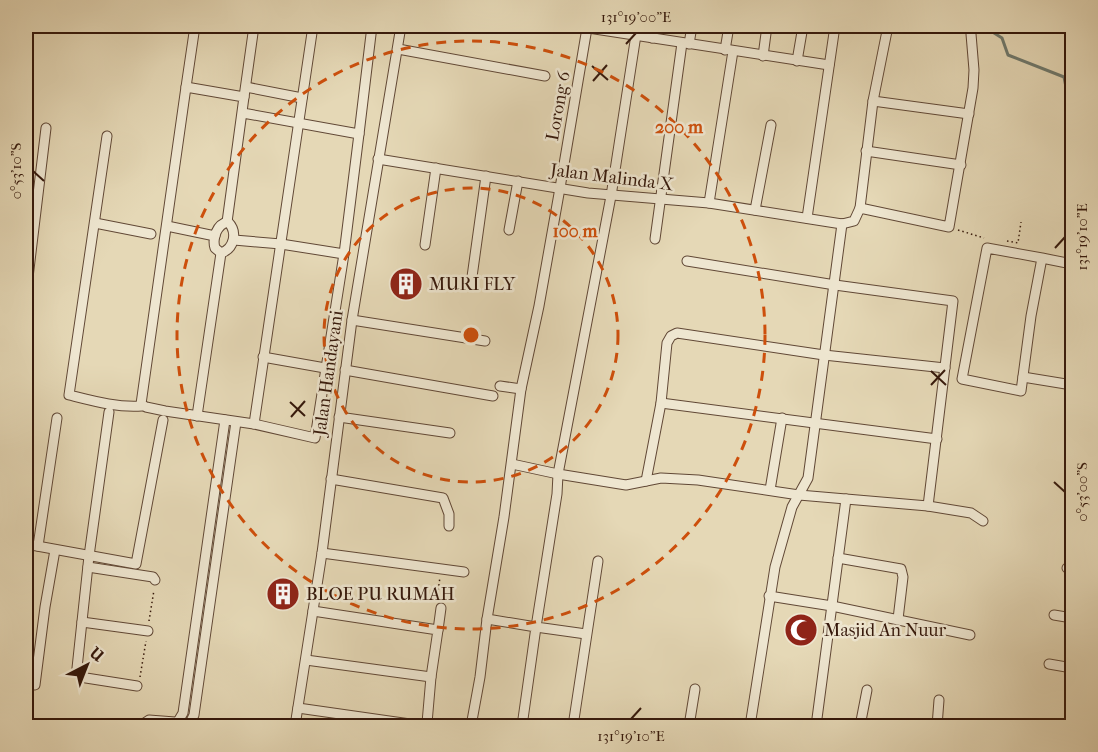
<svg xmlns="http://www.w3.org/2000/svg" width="1098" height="752" viewBox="0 0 1098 752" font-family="'IM FELL French Canon',serif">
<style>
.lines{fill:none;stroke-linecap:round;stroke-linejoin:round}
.stream{stroke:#6f796d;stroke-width:3}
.lane-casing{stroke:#614836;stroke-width:7}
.street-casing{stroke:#614836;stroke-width:11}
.path{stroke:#35180b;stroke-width:1.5;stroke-dasharray:1.5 3;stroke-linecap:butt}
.lane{stroke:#eee6d0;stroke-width:4.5}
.street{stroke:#eee6d0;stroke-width:9}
.ticks{fill:none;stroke:#35180b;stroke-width:2}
.ring{fill:none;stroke:#cd4f0c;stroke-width:3;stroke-dasharray:10 8}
.labels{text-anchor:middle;stroke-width:5;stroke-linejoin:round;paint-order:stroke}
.street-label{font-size:18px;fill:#35180b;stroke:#eee6d0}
.poi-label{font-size:18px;fill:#35180b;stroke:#eee6d0;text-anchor:start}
.centre{fill:#cd4f0c;stroke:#eee6d0;stroke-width:3}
.ring-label{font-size:18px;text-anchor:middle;font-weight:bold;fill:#cd4f0c;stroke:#eee6d0;stroke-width:5;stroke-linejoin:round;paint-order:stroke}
.neatline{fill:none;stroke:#35180b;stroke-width:2}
.ticks-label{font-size:15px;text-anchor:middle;fill:#35180b}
</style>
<rect width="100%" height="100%" fill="#e5d8b6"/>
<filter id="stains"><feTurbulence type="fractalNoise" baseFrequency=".00333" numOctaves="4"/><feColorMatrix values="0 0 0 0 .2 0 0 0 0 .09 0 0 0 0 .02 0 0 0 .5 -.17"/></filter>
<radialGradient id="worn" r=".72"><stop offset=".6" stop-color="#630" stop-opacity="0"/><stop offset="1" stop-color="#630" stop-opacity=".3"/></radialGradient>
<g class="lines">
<!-- stream -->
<polyline class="stream" points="983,26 1002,38 1008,55 1064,77 1072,118"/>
<defs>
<polyline id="lane" points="531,26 540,26"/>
<g id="street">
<polyline points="582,27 829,65"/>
<polyline points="652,38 654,26"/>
<polyline points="689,44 692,26"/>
<polyline points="398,49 545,76"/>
<polyline points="725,50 729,26"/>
<polyline points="763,56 767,26"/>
<polyline points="1072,59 1072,53"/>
<polyline points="797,61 803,26"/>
<polyline points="186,87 195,26"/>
<polyline points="246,87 302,98"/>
<polyline points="244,97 254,26"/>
<polyline points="873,101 969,114"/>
<polyline points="359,134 372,26"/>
<path d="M107 136 69 395C93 401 118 408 142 406"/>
<polyline points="866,151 961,165"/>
<polyline points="378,159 588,193 709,203 842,224"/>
<polyline points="709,203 733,51"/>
<polyline points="860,208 873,101 888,26"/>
<polyline points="755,210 771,125"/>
<polyline points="807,218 835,26"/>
<polyline points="227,222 244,97 186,87 141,404 146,407 165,411 254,424 315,438 344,254 359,134 243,113"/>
<path d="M228 222C238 232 234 249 221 253L215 248C212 238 217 224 228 222Z"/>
<polyline points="95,223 151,234"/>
<polyline points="842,224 854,221 860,208 949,227 973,88 974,70 971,34"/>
<polyline points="167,226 215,236"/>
<polyline points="509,230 518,181"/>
<polyline points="655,239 682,43"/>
<polyline points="234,240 281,244 344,254"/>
<polyline points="425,245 436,168"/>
<polyline points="1042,258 987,248 962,379 1021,391 1031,316 1042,258 1072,264"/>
<polyline points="687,261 835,285 953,301 928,506"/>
<polyline points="471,284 486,176"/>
<polyline points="26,294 46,128"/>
<polyline points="352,320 485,341"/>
<polyline points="263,357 325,368"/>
<polyline points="345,370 493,396"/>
<polyline points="1023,377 1072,385"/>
<polyline points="500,386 521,389"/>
<polyline points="661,403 937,439"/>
<polyline points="109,412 89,556 77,668 79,674 86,678 137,686"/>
<polyline points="197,416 221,253"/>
<polyline points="339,417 450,433"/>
<polyline points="254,424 313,26"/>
<polyline points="512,464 558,474 626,485 661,478 698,480 799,495 928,506 971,513 983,521"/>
<polyline points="331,479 443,498 449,514 449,526"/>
<polyline points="646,481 661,403 667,343 671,336 677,333 824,355 945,368"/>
<polyline points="770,490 782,418"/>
<polyline points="26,544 136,564 163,420"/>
<polyline points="38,546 57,418"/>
<polyline points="322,553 464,572"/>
<polyline points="838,558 901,569 903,577 898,619"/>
<polyline points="88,567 153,577 155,580"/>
<polyline points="1067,568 1072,569"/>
<polyline points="769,596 832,606 970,635"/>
<polyline points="313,611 438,630 431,677"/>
<polyline points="1054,615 1072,618"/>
<polyline points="487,619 504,517 521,389 539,306 560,188 587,28"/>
<polyline points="82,622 148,631"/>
<polyline points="438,630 441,608"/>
<polyline points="586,634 536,627 557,494 558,474 611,196 636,35"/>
<polyline points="1049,664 1072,668"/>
<polyline points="35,685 45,607 55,550"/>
<polyline points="298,708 424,726 427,723 431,677 306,660"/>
<polyline points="177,723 183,713 225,420"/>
<polyline points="140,726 149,720 188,723 191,721 194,715 236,422"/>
<polyline points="295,726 322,553 352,320 401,26"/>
<polyline points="471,726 480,677 487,619 536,627 522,726"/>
<polyline points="573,726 598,561"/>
<polyline points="689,726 695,689"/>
<polyline points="750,726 775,567 792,507 808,478 842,224"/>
<polyline points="816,726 846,499"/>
<polyline points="860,726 867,690"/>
<polyline points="937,726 939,700"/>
</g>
</defs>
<!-- lane casing -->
<use href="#lane" class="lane-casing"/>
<!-- street casing -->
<use href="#street" class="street-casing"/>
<!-- path -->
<g class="path">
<polyline points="958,230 984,238"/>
<polyline points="1007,241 1018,243 1021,222"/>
<polyline points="437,599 440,577"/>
<polyline points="149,621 154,590"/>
<polyline points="140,677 146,641"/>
</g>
<!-- lane -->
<use href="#lane" class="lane"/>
<!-- street -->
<use href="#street" class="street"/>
</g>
<!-- ticks -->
<path class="ticks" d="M626 44 636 33M592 66 608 80M593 81 607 65M33 171 44 181M1055 248 1065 237M931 371 946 385M931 385 945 370M290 402 305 416M291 417 305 401M1054 482 1065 492M631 719 641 708"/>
<!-- distance rings -->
<g class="ring">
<circle cx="471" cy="335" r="147"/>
<circle cx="471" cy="335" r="294"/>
</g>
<!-- icons -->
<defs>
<symbol id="building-disc" viewBox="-11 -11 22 22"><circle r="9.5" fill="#8f2418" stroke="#eee6d0"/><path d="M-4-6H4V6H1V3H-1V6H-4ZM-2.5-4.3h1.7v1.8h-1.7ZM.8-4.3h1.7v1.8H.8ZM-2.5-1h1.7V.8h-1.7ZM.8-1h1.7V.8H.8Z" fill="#fff"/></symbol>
<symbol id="mosque-disc" viewBox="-11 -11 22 22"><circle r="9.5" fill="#8f2418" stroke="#eee6d0"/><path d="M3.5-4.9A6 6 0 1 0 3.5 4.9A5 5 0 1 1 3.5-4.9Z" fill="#fff"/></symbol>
</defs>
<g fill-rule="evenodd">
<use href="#building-disc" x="387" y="265" width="38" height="38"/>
<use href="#building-disc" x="264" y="575" width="38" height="38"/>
<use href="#mosque-disc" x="782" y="611" width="38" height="38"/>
</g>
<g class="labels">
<!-- street labels -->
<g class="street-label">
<text transform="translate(558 106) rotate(-80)" y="6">Lorong 6</text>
<text transform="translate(612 177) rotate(7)" y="6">Jalan Malinda X</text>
<text transform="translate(328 373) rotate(-82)" y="6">Jalan Handayani</text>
</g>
<!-- poi labels -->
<g class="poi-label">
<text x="429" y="290">MURI FLY</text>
<text x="306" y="600">BLOE PU RUMAH</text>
<text x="824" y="636">Masjid An Nuur</text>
</g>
</g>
<circle cx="471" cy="335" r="9" class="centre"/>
<g class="ring-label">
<text x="679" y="133">200 m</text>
<text x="575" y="237">100 m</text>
</g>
<!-- margin -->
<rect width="1098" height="752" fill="none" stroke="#e5d8b6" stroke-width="66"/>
<!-- north arrow -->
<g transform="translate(87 665) rotate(42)" stroke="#eee6d0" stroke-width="4.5" paint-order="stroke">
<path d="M0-4.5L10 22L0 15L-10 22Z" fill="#35180b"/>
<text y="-9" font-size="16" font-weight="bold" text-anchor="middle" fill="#35180b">U</text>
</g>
<rect x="33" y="33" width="1032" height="686" class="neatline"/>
<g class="ticks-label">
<text x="636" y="22">131°19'00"E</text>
<text transform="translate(16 171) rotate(-90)" y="5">0°53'10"S</text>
<text transform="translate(1082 237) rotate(-90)" y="5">131°19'10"E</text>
<text transform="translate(1082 492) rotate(-90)" y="5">0°53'00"S</text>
<text x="631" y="741">131°19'10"E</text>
</g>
<rect width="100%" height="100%" filter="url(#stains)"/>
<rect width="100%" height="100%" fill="url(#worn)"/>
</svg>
